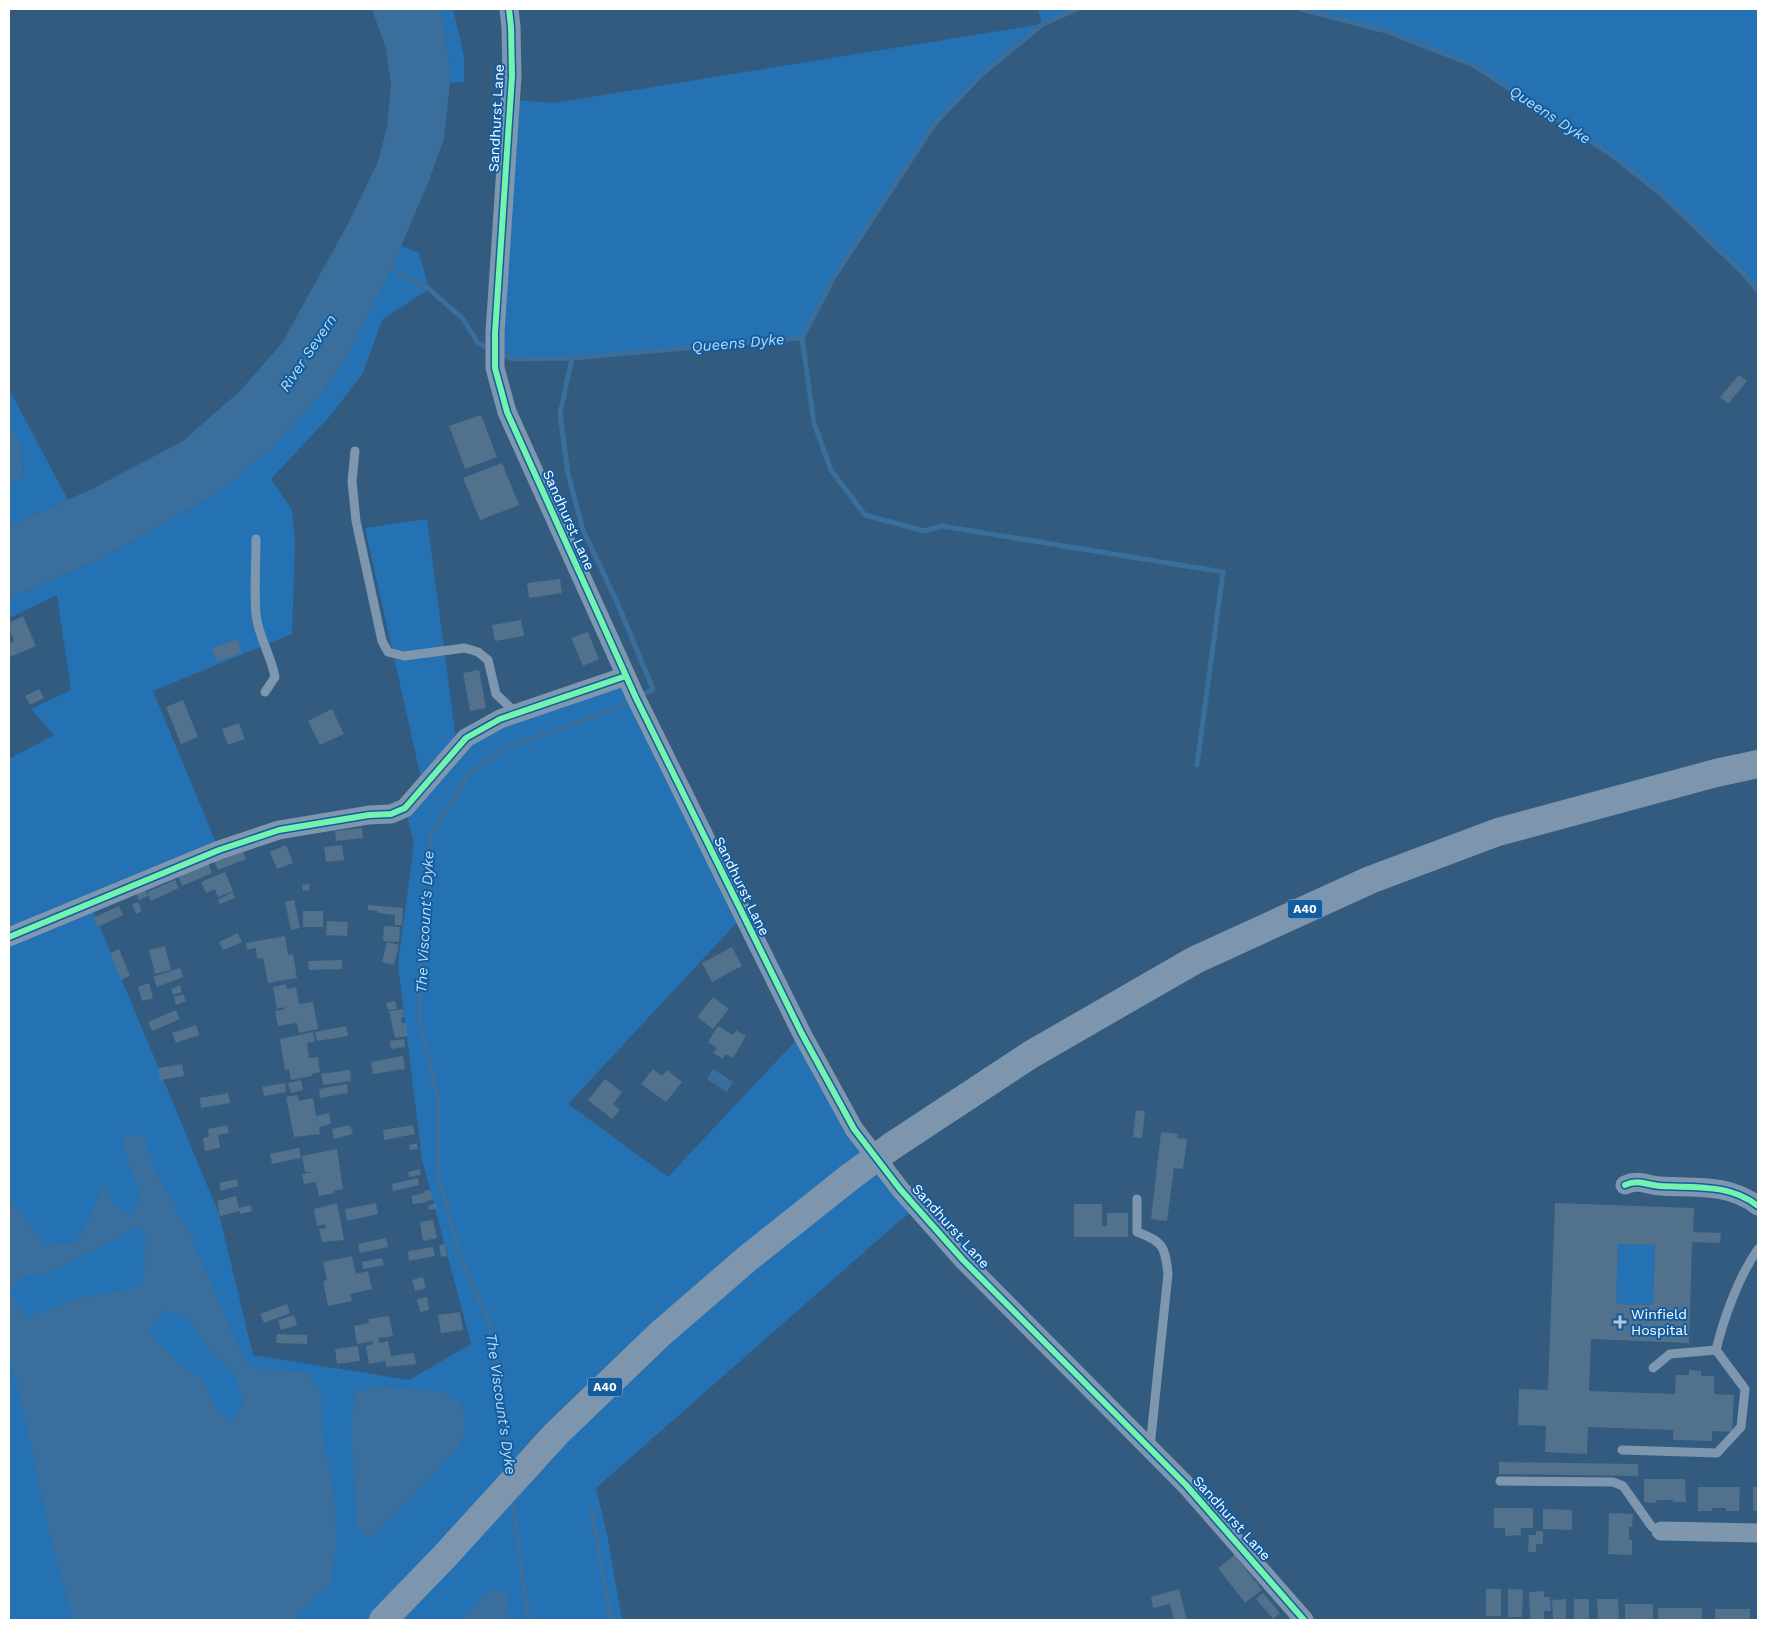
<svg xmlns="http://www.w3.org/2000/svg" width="1767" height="1629" viewBox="0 0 1767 1629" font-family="'Work Sans',sans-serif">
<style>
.green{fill:#2472b4}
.water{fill:#3a6e9c;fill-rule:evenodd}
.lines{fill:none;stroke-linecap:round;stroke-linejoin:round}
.stream{stroke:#3a6e9c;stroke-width:5}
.building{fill:#51718d;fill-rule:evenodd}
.service{stroke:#7e97af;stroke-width:9}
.minor{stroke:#7e97af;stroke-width:19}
.trunk{stroke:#7d96ae;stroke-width:28}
.trunk-bridge{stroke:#7d96ae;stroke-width:28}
.cycleway-casing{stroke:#135d9f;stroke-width:9}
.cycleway{stroke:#73f3ae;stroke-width:6}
.poi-dot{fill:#b8c6d2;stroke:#135d9f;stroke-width:2}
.labels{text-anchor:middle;stroke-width:4;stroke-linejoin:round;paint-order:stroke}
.shield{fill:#135d9f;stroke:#b8cee2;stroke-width:1}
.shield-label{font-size:12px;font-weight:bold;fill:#fff}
.street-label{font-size:14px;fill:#fff;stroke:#135d9f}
.poi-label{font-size:14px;fill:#fff;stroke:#135d9f;text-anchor:start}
.water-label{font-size:15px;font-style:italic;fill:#b7dcfa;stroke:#135d9f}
</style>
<rect width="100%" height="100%" fill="#335b7f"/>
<!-- green -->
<g class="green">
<polygon points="440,9 453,9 464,56 464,82 450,83 448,52"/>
<polygon points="1038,9 1077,9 1043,24 982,74 935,123 834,277 802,338 572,358 512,359 495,351 510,100 554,103 1042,24"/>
<polygon points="1301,9 1758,9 1758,291 1743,273 1661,194 1612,155 1473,65 1386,31"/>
<polygon points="401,246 419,253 429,289 382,320 363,373 330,416 271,479 292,510 295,543 292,634 153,691 219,850 90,903 219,1214 253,1355 409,1380 471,1344 422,1159 398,964 414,843 405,808 423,787 365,528 427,519 457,748 466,738 626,676 743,916 568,1104 668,1177 802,1034 917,1207 896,1224 596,1488 608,1539 622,1620 9,1620 9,759 54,735 31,709 71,690 57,595 9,618 9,598 99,560 217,493 269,451 312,405 341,368"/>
<polygon points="9,389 68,500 9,526 9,485 24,476 21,446 9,423"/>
<polygon points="1618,1244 1655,1245 1653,1305 1616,1304"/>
</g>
<!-- water -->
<g class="water">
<polygon points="372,9 440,9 448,52 450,83 444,139 428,183 392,267 341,368 312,405 269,451 217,493 99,560 9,598 9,526 92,489 183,441 240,391 282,343 349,222 377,164 387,128 391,84 386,49"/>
<polygon points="9,423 21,446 24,476 9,485"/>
<polygon points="713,1069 733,1082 727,1092 707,1079"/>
<path d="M121 1135 144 1136 153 1166 190 1234 245 1361 257 1369 307 1372 321 1394 323 1437 334 1493 337 1542 331 1583 293 1620H74C57 1568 45 1514 34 1460 26 1425 20 1390 9 1356V1201L14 1203 45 1245 75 1243 91 1215 104 1182 114 1205 132 1217 140 1195 131 1168ZM139 1225 146 1240 143 1284 124 1290 76 1299 26 1318 9 1292 21 1277 51 1272 112 1241ZM164 1311 186 1316 210 1350 235 1374 244 1404 229 1424 215 1406 201 1376 187 1371 148 1332Z"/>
<polygon points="376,1386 443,1391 460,1402 467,1423 460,1446 371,1538 357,1530 351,1428 355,1392"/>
<polygon points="493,1588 509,1593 506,1615 507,1620 462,1620"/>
</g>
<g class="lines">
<!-- stream -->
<g class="stream">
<polyline points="1301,9 1386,31 1473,65 1612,155 1661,194 1743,273 1758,291"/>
<polyline points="388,266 429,289 463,319 478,343 492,350"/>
<polyline points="802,338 814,423 831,470 865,515 924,531 942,526 1223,572 1197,765"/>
<polyline points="500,353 512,359 572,358 802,338 834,277 935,123 982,74 1043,24 1077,9"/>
<polyline points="510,1471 490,1324 460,1256 438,1174 438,1100 420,1021 420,954 426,903 430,836 470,772 505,748 615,709 653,689 617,602 583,530 568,474 560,414 572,358"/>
<polyline points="512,1495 527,1611 530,1620"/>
<polyline points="591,1507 611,1620"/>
</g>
</g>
<!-- building -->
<g class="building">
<polygon points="1739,375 1747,381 1728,404 1720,397"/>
<polygon points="481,415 497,457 465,469 449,426"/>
<polygon points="502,463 519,505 480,520 463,478"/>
<polygon points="560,579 562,593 529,598 527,583"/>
<polygon points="23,616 36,646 10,657 9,644 14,641 9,628 9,623"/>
<polygon points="521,620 524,636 495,641 492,625"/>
<polygon points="588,632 599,659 583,666 571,638"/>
<polygon points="237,639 242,653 217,661 212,648"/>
<polygon points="479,670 486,708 470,711 463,673"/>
<polygon points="39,689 44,698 30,705 25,696"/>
<polygon points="183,700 198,737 181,744 166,707"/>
<polygon points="332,709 344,734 320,745 308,721"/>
<polygon points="239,723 245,739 228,745 222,729"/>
<polygon points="362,828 363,838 336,841 335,831"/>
<polygon points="286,845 293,863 277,869 270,852"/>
<polygon points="342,845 344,860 326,862 324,847"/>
<polygon points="242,850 246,859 218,870 214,861"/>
<polygon points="208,863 212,873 182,886 178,876"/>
<polygon points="225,872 233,891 218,897 215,889 206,893 201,882"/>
<polygon points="175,880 179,888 151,901 147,892"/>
<polygon points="309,884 309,890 303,891 302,885"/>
<polygon points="145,890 148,896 139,900 136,894"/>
<polygon points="232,892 235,898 220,904 218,900"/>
<polygon points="294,900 300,928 291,930 285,902"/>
<polygon points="138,902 142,911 136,914 132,904"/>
<polygon points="368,905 403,908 402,925 395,925 395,915 378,913 378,911 368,910"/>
<polygon points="119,906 123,915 98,927 93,918"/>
<rect x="303" y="911" width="20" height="16"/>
<polygon points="327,921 348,922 347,936 326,935"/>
<polygon points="384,926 400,927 399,942 383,941"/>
<polygon points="238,933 242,942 223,950 219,942"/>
<polygon points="285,936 288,955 293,954 297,978 268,983 263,958 257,959 256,948 247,950 246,943"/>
<polygon points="387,942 399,945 394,965 382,962"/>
<polygon points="165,946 171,970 155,974 149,950"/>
<polygon points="732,947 742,966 712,982 702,963"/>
<polygon points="119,949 130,976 121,980 110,953"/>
<polygon points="342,960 342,969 309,970 308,961"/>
<polygon points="180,968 183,977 157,987 153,977"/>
<polygon points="149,983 153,998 142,1001 138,987"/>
<polygon points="286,984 287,989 296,987 299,1004 313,1002 318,1029 299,1033 297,1023 278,1026 275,1011 285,1009 284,1007 277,1009 273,987"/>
<polygon points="180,985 182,992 173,995 171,989"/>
<polygon points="183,994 186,1001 176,1005 174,997"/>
<polygon points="713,997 729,1009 713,1029 697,1017"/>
<polygon points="395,1001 397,1009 388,1010 386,1003"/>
<polygon points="403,1009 404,1017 401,1017 402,1023 406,1023 408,1036 395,1038 389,1011"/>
<polygon points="176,1010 180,1019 152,1031 148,1022"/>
<polygon points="196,1025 199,1035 176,1043 172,1033"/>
<polygon points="346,1026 348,1036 317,1041 315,1032"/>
<polygon points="718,1026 733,1035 736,1030 746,1036 733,1058 726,1054 723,1059 713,1053 717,1048 708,1042"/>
<polygon points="313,1032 315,1042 307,1043 309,1058 318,1057 320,1072 312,1074 312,1076 291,1080 289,1069 285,1070 280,1039"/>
<polygon points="404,1039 405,1047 391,1049 390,1041"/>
<polygon points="403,1056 405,1069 373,1074 371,1062"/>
<polygon points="182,1064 184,1076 160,1080 158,1068"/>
<polygon points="653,1069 662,1076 667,1070 682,1082 666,1102 641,1084"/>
<polygon points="350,1070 351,1081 323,1085 321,1074"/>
<polygon points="605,1079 622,1092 613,1104 620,1110 612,1119 588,1100"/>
<polygon points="301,1080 303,1090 291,1093 288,1083"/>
<polygon points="285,1083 286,1092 264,1096 262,1087"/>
<polygon points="347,1084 348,1093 320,1098 319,1089"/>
<polygon points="228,1093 230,1103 201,1108 200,1098"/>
<polygon points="297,1095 299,1101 313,1098 316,1116 329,1113 331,1124 319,1127 320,1134 294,1137 286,1097"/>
<polygon points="1136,1110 1145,1111 1142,1138 1133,1137"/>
<polygon points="227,1125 229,1133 218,1135 220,1148 205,1151 203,1138 209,1137 208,1129"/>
<polygon points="350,1125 353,1134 334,1139 332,1129"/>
<polygon points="413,1125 415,1134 384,1140 383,1130"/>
<polygon points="1161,1132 1178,1134 1177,1138 1187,1139 1183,1169 1174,1168 1167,1221 1151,1219"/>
<polygon points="417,1143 418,1149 410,1150 409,1145"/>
<polygon points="299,1148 301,1158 272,1164 270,1154"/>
<polygon points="337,1149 343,1189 334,1191 334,1193 319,1196 316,1182 304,1184 302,1174 314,1172 305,1172 302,1156"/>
<polygon points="420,1169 421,1175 409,1177 408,1172"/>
<polygon points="418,1178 419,1185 393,1191 392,1184"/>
<polygon points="237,1179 238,1186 221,1191 219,1183"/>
<polygon points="430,1190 433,1199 427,1201 424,1191"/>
<polygon points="425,1193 427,1202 413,1204 411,1196"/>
<polygon points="236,1196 239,1208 251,1205 252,1211 240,1214 240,1211 220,1216 217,1201"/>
<polygon points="337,1203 344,1240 322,1242 319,1229 326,1228 325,1224 317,1226 314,1209"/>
<polygon points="376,1203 378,1214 347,1221 345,1209"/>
<polygon points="436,1203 438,1208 429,1210 428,1206"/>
<path d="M1555 1203 1694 1208 1693 1232 1721 1233 1720 1243 1692 1242 1689 1343 1591 1339 1589 1391 1675 1394 1676 1375H1689V1370L1701 1371V1376H1714V1394L1734 1395 1732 1432 1712 1431V1441L1673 1440V1430L1588 1427 1587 1454 1545 1452 1546 1426 1518 1425 1519 1389 1548 1390ZM1618 1244 1655 1245 1653 1305 1616 1304Z"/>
<polygon points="1074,1204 1102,1204 1102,1226 1107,1226 1107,1213 1128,1213 1128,1237 1074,1237"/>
<polygon points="433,1220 437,1238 423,1241 420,1222"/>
<polygon points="386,1238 388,1247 360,1253 358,1244"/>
<polygon points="445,1244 447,1256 441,1257 439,1245"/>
<polygon points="433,1247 435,1256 409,1261 408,1251"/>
<polygon points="352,1256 356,1274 368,1271 372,1289 350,1294 352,1301 328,1306 323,1281 327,1280 323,1262"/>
<polygon points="382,1258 384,1265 363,1269 362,1262"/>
<polygon points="423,1277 426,1288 415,1291 412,1280"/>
<polygon points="427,1297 429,1310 420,1312 417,1299"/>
<polygon points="287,1304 290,1313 264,1323 260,1314"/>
<polygon points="460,1312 463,1330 441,1333 438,1315"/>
<polygon points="294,1315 297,1325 281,1330 278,1320"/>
<polygon points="389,1316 393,1336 378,1338 379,1343 388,1341 391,1356 414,1353 416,1364 386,1367 385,1361 369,1364 366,1346 373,1344 372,1341 357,1344 354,1326 369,1323 368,1319"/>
<polygon points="277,1334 307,1335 307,1344 276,1343"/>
<polygon points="358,1346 360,1361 337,1364 335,1349"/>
<polygon points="1499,1462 1638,1464 1638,1476 1499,1474"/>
<polygon points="1644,1479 1685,1479 1686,1502 1673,1502 1673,1500 1656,1500 1657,1503 1644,1502"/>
<polygon points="1698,1487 1740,1487 1739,1511 1726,1511 1726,1508 1712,1508 1712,1511 1698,1511"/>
<rect x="1753" y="1487" width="5" height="24"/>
<polygon points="1494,1508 1533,1508 1533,1528 1521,1528 1521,1535 1505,1536 1505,1528 1494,1528"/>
<polygon points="1543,1509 1572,1510 1572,1530 1543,1529"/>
<polygon points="1609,1513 1633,1514 1632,1527 1629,1527 1629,1540 1632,1540 1632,1555 1608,1554"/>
<polygon points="1536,1531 1543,1531 1543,1544 1536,1544 1536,1552 1528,1552 1529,1535 1536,1535"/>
<polygon points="1235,1555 1262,1590 1245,1603 1218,1568"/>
<polygon points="1179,1589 1187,1620 1174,1620 1170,1604 1153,1608 1151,1597"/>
<rect x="1486" y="1589" width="15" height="27"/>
<polygon points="1508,1589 1523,1590 1522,1617 1508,1617"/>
<polygon points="1544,1591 1544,1597 1550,1597 1551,1611 1544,1611 1544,1620 1530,1620 1529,1592"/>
<polygon points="1263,1593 1280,1613 1273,1619 1256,1599"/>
<polygon points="1566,1599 1566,1620 1553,1620 1552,1600"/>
<rect x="1574" y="1599" width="15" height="21"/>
<polygon points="1597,1599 1618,1599 1619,1620 1598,1620"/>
<rect x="1625" y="1604" width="28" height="16"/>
<rect x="1658" y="1608" width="44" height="12"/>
<rect x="1715" y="1609" width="35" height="11"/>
</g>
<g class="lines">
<!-- service -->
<g class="service">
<polyline points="355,451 352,481 356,521 382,641 388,652 404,656 465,648 478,652 488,660 496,694 516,713"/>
<path d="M256 539C256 564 254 590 256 614 258 636 271 655 275 677L265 692"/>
<path d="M1137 1199V1232C1164 1242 1165 1247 1168 1274L1150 1447"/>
<polyline points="1653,1368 1670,1354 1716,1350"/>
<path d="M1622 1450 1717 1453 1741 1427 1745 1389 1716 1350C1724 1317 1739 1276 1758 1249"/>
<polyline points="1500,1481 1613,1482 1623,1486 1652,1527 1661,1531"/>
</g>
<!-- minor -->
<g class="minor">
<polyline points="509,9 511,27 512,76 495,333 495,368 507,412 636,698 802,1034 854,1129 900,1189 963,1260 1186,1485 1304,1620"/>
<polyline points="9,937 219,850 279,830 369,815 391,814 405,808 466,738 500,719 626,676"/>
<path d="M1625 1185C1639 1179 1646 1185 1660 1186 1694 1188 1729 1183 1758 1206"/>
<polyline points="1661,1531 1758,1533"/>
</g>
<!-- trunk -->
<g class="trunk">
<polyline points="892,1146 1030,1055 1195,960 1370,880 1498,832 1716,773 1758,764"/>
<polyline points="383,1620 444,1557 556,1434 660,1334 748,1258 850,1177"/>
</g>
<!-- trunk-bridge -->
<polyline class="trunk-bridge" points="850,1177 892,1146"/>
<defs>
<g id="cycleway">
<polyline points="509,9 511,27 512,76 495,333 495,368 507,412 636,698 802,1034 854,1129 900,1189 963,1260 1186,1485 1304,1620"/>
<polyline points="9,937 219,850 279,830 369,815 391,814 405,808 466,738 500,719 626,676"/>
<path d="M1625 1185C1639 1179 1646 1185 1660 1186 1694 1188 1729 1183 1758 1206"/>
</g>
</defs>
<!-- cycleway casing -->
<use href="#cycleway" class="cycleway-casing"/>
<!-- cycleway -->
<use href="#cycleway" class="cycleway"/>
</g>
<!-- markers -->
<path class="poi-dot" d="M1617.5 1314.5h5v5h5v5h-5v5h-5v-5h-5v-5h5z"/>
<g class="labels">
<!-- shield labels -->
<g class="shield">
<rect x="1287.5" y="899.5" width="35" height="19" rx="4"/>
<rect x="587.5" y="1377.5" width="35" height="19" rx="4"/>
</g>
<g class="shield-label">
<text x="1305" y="913">A40</text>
<text x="605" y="1391">A40</text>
</g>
<!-- street labels -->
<g class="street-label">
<text transform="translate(496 118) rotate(-87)" y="5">Sandhurst Lane</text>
<text transform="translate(569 520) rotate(66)" y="5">Sandhurst Lane</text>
<text transform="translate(742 886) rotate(64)" y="5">Sandhurst Lane</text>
<text transform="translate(951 1226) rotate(48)" y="5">Sandhurst Lane</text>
<text transform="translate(1232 1518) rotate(48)" y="5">Sandhurst Lane</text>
</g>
<!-- poi labels -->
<g class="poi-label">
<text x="1631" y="1319">Winfield<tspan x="1631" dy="16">Hospital</tspan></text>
</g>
<!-- water labels -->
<g class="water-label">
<text transform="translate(1550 115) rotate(33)" y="5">Queens Dyke</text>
<text transform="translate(738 343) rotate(-5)" y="5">Queens Dyke</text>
<text transform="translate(308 353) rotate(-56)" y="5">River Severn</text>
<text transform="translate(425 922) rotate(-87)" y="5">The Viscount's Dyke</text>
<text transform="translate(501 1404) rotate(82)" y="5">The Viscount's Dyke</text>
</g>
</g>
<!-- border -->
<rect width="1767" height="1629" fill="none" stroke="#ffffff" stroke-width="20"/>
</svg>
